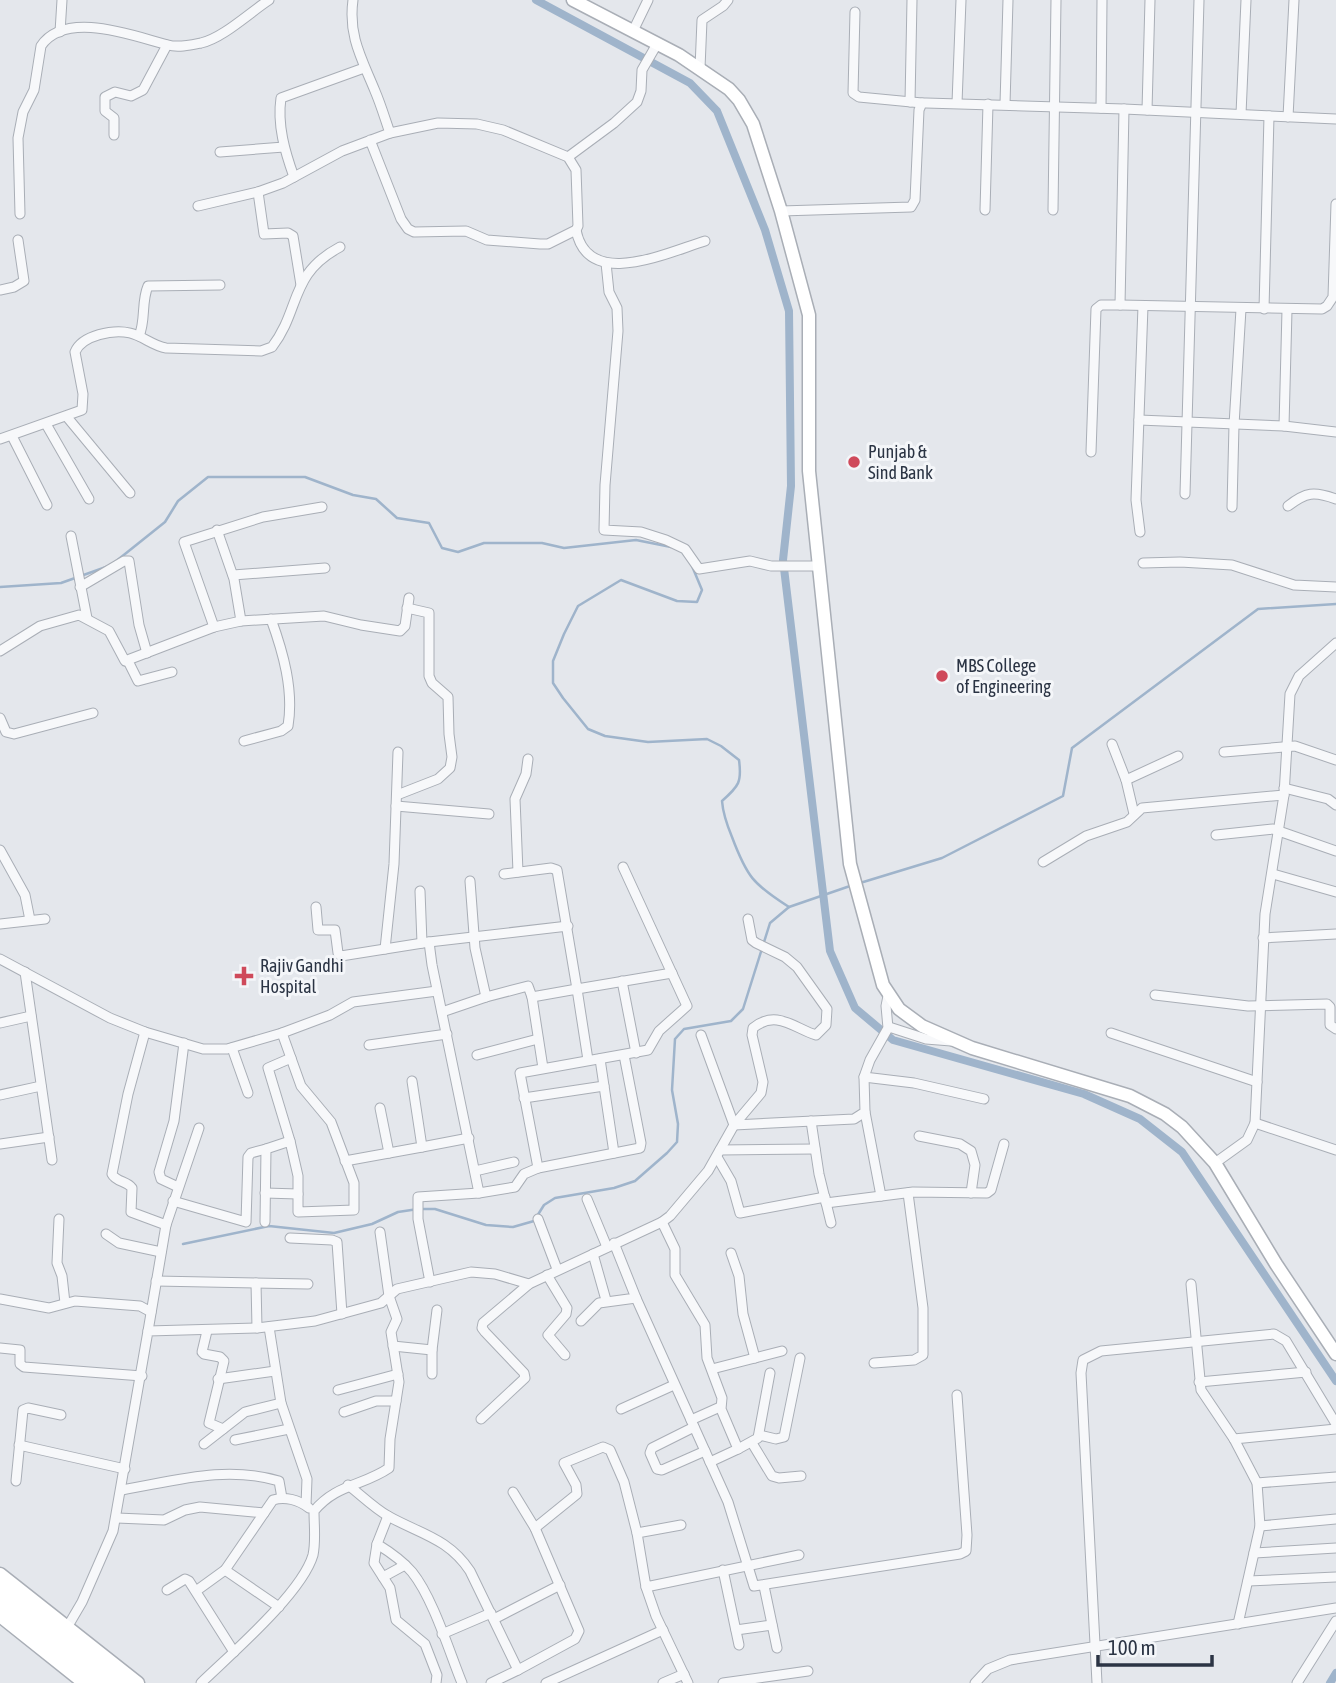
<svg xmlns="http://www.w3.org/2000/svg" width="1336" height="1683" viewBox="0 0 1336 1683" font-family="'Asap Condensed',sans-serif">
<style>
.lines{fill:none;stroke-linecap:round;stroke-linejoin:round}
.stream{stroke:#9fb4cb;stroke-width:2.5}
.canal{stroke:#9fb4cb;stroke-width:8}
.street-casing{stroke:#a9aeb6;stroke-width:11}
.secondary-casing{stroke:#a9aeb6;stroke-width:15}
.highway-casing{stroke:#8b94a2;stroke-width:20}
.street{stroke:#f7f8fa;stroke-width:9}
.secondary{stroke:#fff;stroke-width:12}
.highway{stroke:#fff;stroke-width:18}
.poi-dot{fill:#cf4a5b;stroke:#f4f6f9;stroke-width:2.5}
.labels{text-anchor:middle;stroke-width:6;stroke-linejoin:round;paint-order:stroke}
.poi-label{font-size:18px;fill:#2b3444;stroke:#f4f6f9;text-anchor:start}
</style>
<rect width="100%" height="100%" fill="#e4e7ec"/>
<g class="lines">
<!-- stream -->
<g class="stream">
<polyline points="115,562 165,522 178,501 208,477 305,477 353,495 376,499 397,518 429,523 442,548 458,552 484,543 542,543 564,548 636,540 671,547"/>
<path d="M692 566 702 590 697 602 677 601 621 580 578 606 564 634 553 661V683L563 698 588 729 605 736 648 742 707 739 721 746 739 760C742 782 739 786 722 801 723 814 727 825 732 837 747 877 753 884 789 907"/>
<polyline points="0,587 61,583 106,567"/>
<polyline points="860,883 942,858 1063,796 1072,748 1258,609 1336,604"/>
<polyline points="183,1244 269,1226 334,1233 372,1224 398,1212 418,1209 435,1209 486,1225 513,1227 534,1221 544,1205 555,1198 614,1188 635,1181 667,1153 677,1142 678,1124 672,1090 675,1039 684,1029 731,1021 743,1009 770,923 789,907 850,886"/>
</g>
<!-- canal -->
<g class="canal">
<polyline points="536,0 690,83 717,111 765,230 789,311 791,486 783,560 830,951 855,1008 893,1040 1084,1094 1140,1119 1182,1152 1336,1381"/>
<polyline points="1330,1683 1336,1673"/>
</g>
<defs>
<g id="street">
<path d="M353 0C348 36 362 59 375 91 381 105 385 119 390 133"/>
<polyline points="855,12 853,93 859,97 922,103"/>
<polyline points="633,31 648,0"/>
<polyline points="60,32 62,0"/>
<polyline points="700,68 702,20 723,6 728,0"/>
<polyline points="910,102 912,0"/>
<polyline points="957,103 961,0"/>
<polyline points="1005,104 1008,0"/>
<polyline points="1101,108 1102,0"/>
<polyline points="1147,110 1150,0"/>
<polyline points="1241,114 1246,0"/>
<polyline points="1288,117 1294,0"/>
<polyline points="114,135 114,118 105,111 105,97 115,92 131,96 143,90 167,45"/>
<polyline points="220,152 284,147"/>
<polyline points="568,157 614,123 637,102 641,91 642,70 657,44"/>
<path d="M294 177C285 152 277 125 281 98L364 68"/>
<polyline points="258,192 264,234 288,233 293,236 301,285"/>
<polyline points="198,206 258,192 283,183 342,151 390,133 438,123 477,124 503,130 568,157 576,170 578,226 576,230 548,244 540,244 487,240 466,231 414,232 408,229 401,219 370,140"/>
<polyline points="985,210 988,104"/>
<polyline points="1053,210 1056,0"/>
<polyline points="781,211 911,207 915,200 919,110 922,103 926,103 1124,109 1336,119"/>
<path d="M20 214 18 138 23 112 34 90 41 46C66 9 136 37 168 45 178 48 191 45 201 43 223 38 249 13 269 0"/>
<path d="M576 230C588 291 668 252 705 241"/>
<polyline points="606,263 609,292 617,308 618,331 605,485 604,530 641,532 666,540 685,549 699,569 750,561 771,566 818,566"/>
<polyline points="0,290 14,287 24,281 18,240"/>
<polyline points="1120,305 1124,109"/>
<polyline points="1264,309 1269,116"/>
<path d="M139 336C146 320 141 302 148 286L220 285"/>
<polyline points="67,417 130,493"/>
<polyline points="1139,420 1284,426 1336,432"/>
<polyline points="46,424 89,499"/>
<polyline points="1284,426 1287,310"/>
<polyline points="12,436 47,505"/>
<path d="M0 439 82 410 83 394 75 352C82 335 114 329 130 333 143 336 153 346 166 348L261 351 272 347C301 309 289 274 340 247"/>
<polyline points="1091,452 1096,309 1101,305 1120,305 1322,309 1327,306 1333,297 1336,204"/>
<polyline points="1185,494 1199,0"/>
<path d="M1288 506C1306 492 1314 491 1336 499"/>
<polyline points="1232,507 1234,425 1241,309"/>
<polyline points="217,530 234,579 241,621"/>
<polyline points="1140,532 1136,500 1143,306"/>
<polyline points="71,536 87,618"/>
<polyline points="1143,563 1180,562 1232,565 1294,585 1336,587"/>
<polyline points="233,575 325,568"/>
<polyline points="80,587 124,561 129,561 139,625 147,653"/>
<polyline points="214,627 184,542 263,517 322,507"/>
<polyline points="0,651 40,626 79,615 109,631 125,661 214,627 241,621 324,616 361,625 400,631 405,626 409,598"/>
<polyline points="128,661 138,681 172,672"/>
<polyline points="0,718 6,732 14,734 93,713"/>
<path d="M244 741 281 731 288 726C294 690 283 652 271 619"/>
<polyline points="1112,744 1126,780 1134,814"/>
<polyline points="1224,752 1295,746 1336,760"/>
<polyline points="1126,780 1178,756"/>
<polyline points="1284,788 1328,799 1336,805"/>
<polyline points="397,795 438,779 450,768 452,757 449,734 448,697 432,683 429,676 429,613 407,608"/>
<polyline points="396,806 489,814"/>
<polyline points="1216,835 1273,829 1336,851"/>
<polyline points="0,850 25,895 30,920"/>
<polyline points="1043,862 1086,836 1127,822 1142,808 1284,795"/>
<polyline points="518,872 515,799 526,774 528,759"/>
<polyline points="504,874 551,868 557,870 577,989 672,973"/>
<polyline points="1273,874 1336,892"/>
<polyline points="470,881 475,948 486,997 528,986 532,997 577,989 588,1060"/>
<polyline points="420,891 422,943"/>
<polyline points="316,907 318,930 335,930 338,953 341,956 429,942 568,926"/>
<polyline points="0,924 45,919"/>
<polyline points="1263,938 1336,934"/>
<polyline points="429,942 432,965 479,1193 515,1187 524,1174 538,1168 520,1073 648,1050 659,1031 687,1006 623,867"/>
<polyline points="385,949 394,864 398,752"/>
<polyline points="0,959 110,1018 145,1032 203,1049 227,1049 282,1033 301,1086 331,1122 354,1183 354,1210 298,1212 298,1176 290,1141 266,1149 265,1222"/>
<polyline points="25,972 52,1160"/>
<polyline points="622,981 636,1053"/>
<polyline points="1155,995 1248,1006 1327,1004 1330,1007 1330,1025 1336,1029"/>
<polyline points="532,997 543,1068"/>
<polyline points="442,1012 486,997"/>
<polyline points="0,1023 31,1016"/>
<polyline points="889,1027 926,1039 951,1041"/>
<path d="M145 1032 128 1094 112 1174C116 1182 127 1181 132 1188L131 1212 166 1225 148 1331"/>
<polyline points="282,1033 330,1015 353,1002 437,991"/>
<polyline points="1111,1033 1257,1082"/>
<polyline points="701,1035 734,1125 854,1119 865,1112 864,1077 870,1060 888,1028 886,1006 888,996"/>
<polyline points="369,1045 447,1034"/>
<polyline points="232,1048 248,1093"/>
<polyline points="477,1055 538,1039"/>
<polyline points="600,1059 614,1153"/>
<polyline points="864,1077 914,1083 984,1099"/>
<polyline points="0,1095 41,1086"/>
<polyline points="524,1098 604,1086"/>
<polyline points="380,1108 389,1153 422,1147 412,1081"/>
<polyline points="865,1112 881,1196"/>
<polyline points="811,1121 819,1174 831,1223"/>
<polyline points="1255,1123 1336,1150"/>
<polyline points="919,1136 960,1144 971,1151 975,1165 971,1193"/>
<polyline points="290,1141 268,1068 291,1058"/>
<polyline points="0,1144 49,1137"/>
<polyline points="422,1147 469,1138"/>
<polyline points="720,1150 815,1149"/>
<polyline points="717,1157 731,1181 740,1213 825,1197"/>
<polyline points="345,1161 389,1153"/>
<polyline points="1215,1163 1247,1140 1255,1123 1265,914 1284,795 1290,694 1299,676 1336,643"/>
<polyline points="538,1168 640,1148 641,1143 624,1055"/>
<polyline points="475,1171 514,1162"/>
<polyline points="178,1187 161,1179 159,1172 174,1121 184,1043"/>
<polyline points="265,1193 298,1194"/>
<polyline points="587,1199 607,1247"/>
<polyline points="173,1201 246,1222 248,1157 251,1153 266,1149"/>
<polyline points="826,1203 913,1192 987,1193 991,1190 1004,1144"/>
<polyline points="59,1219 57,1263 62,1276 65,1303"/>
<polyline points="538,1219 557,1269"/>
<polyline points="662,1222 675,1249 675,1275 705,1325 707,1358 722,1398 721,1409 738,1449 710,1462"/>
<polyline points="166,1225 199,1128"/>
<polyline points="106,1234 119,1243 161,1252"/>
<polyline points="290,1238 332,1240 337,1242 342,1314"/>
<polyline points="731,1253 739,1276 743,1314 755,1358"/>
<polyline points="593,1254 606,1300"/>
<polyline points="547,1275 567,1308 566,1314 548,1335 565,1355"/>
<polyline points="156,1281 308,1284"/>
<polyline points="430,1282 418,1219 418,1197 479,1193"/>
<polyline points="256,1283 257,1328"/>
<polyline points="1191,1284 1201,1390 1234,1439 1257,1483 1260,1526 1238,1624"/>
<polyline points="636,1298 728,1502 754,1586 960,1554 966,1551 967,1535 957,1395"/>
<polyline points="0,1299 49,1308 75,1301 140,1306 151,1312"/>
<polyline points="581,1321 599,1303 636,1298 614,1243"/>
<polyline points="269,1327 281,1403 307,1479 306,1505"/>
<polyline points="207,1331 202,1352 204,1354 220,1357 224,1361 209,1423 223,1429"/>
<polyline points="393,1346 432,1350 432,1374"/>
<polyline points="0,1348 20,1350 20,1364 24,1367 142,1376"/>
<polyline points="432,1350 437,1310"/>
<polyline points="874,1363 914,1360 923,1355 923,1308 908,1193"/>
<polyline points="712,1369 782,1351"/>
<polyline points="218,1379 275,1371"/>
<polyline points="1199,1382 1306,1372"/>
<polyline points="338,1390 398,1374"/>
<polyline points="621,1409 674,1385"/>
<polyline points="344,1412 376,1401 396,1401"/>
<path d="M481 1419 525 1378 524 1373 485 1332 482 1328 483 1323 529 1284 662 1222 670 1216 708 1171 734 1125 761 1093 763 1082 752 1035 753 1028C776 1009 794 1028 816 1035L826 1025 827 1009 797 967 785 957 756 943 752 940 748 919"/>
<polyline points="691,1420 720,1407"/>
<polyline points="694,1427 652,1448 650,1453 657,1469 662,1470 705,1451"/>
<polyline points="759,1435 776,1439 784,1437 800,1358"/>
<polyline points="1234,1439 1336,1429"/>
<polyline points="235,1440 289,1429"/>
<polyline points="752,1443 772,1476 779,1478 801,1476"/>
<polyline points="204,1444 245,1412 281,1403"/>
<polyline points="19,1445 125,1469"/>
<polyline points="738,1449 758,1438 770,1373"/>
<polyline points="16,1481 23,1410 28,1408 61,1415"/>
<polyline points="1257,1483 1336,1477"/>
<path d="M348 1485C361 1495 374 1508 388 1516 420 1534 448 1538 470 1571L518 1670 491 1683"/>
<path d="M122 1490C175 1481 225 1465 279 1481L282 1498"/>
<polyline points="513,1492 535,1528 579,1631 575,1639 518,1670"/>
<path d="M388 1516 377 1544C390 1552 402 1560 412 1572 433 1598 449 1651 462 1683"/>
<polyline points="117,1518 164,1520 185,1510 200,1507 264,1513"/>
<polyline points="681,1525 637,1533 646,1587 799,1555"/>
<polyline points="1260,1526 1336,1519"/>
<polyline points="535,1528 577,1494 576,1485 564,1463 603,1447 610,1450 624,1482 637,1533"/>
<polyline points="377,1544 374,1563 390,1588 396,1620 425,1644 437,1675 436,1683"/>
<polyline points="1254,1553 1336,1548"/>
<polyline points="225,1570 279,1607"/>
<polyline points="723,1570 739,1645"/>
<polyline points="383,1577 405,1565"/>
<polyline points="1248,1581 1336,1577"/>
<polyline points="764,1586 777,1648"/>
<polyline points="646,1587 656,1616 688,1683"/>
<polyline points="167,1590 185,1579 189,1581 234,1652"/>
<path d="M196 1591 225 1570 273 1500C285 1496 299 1500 309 1508"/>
<polyline points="494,1619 560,1585"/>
<polyline points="736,1630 772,1625"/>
<polyline points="65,1631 82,1602 113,1531 148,1331 257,1328 315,1321 381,1303 397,1289 471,1272 495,1274 529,1284"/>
<polyline points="442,1634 491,1613"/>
<path d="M201 1683C231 1654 302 1593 313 1555 316 1541 314 1526 314 1511 336 1484 363 1486 389 1468L390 1439 399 1382 391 1332 397 1319 389 1296 380 1232"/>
<polyline points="546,1683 663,1630"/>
<polyline points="663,1683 684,1674"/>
<polyline points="723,1683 808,1671"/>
<polyline points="975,1683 988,1669 1010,1660 1336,1608"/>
<polyline points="1097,1683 1081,1373 1083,1360 1101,1351 1274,1334 1286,1341 1336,1424"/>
<polyline points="1297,1683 1336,1621"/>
</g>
<g id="secondary">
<polyline points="573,0 679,55 729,89 739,100 753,124 781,211 809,315 809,471 850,864 883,985 899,1009 922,1026 972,1048 1130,1096 1165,1114 1182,1127 1215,1163 1276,1264 1336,1354"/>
<polyline points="0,1574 138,1683"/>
<polyline points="0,1616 84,1683"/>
</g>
<g id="highway">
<polyline points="0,1585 121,1683"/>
<polyline points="0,1603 99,1683"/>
</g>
</defs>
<!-- street casing -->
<use href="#street" class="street-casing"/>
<!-- secondary casing -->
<use href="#secondary" class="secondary-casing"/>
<!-- highway casing -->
<use href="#highway" class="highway-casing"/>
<!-- street -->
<use href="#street" class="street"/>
<!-- secondary -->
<use href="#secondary" class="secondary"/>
<!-- highway -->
<use href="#highway" class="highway"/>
</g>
<!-- markers -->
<g class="poi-dot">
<circle cx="854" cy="462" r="7"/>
<circle cx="942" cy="676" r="7"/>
<path d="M240.5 965.5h7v7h7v7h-7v7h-7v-7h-7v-7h7z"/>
</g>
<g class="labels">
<!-- poi labels -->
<g class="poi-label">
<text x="868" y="458">Punjab &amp;<tspan x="868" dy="21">Sind Bank</tspan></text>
<text x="956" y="672">MBS College<tspan x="956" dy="21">of Engineering</tspan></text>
<text x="260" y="972">Rajiv Gandhi<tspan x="260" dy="21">Hospital</tspan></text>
</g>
</g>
<!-- scale -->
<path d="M1098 1655v10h114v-10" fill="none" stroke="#2b3444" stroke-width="3.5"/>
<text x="1108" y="1655" font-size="21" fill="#2b3444" stroke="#f4f6f9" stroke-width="5" paint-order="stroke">100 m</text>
</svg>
